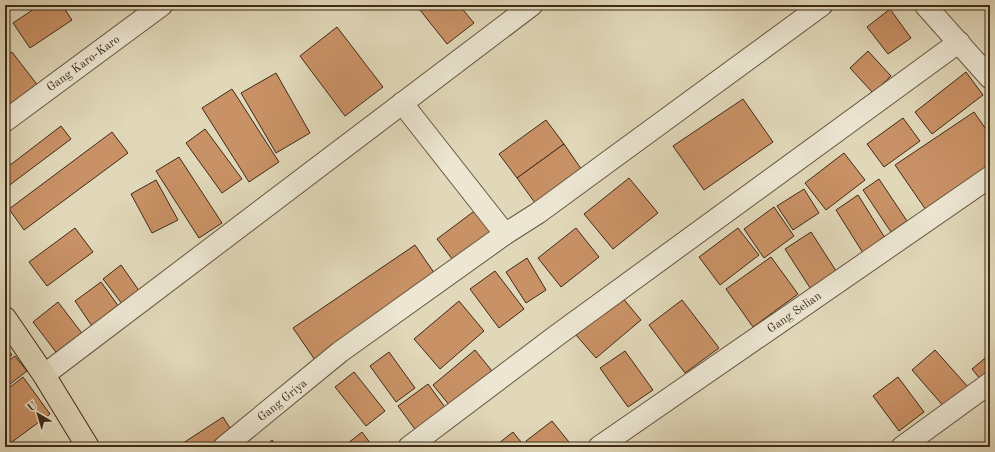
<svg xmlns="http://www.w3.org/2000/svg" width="995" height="452" viewBox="0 0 995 452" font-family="'Old Standard TT',serif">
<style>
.building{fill:#c99166;stroke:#3f2a17}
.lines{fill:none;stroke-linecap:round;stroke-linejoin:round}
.street-casing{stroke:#685640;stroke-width:23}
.primary-casing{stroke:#3f2a17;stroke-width:24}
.street{stroke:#ece6d2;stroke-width:21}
.primary{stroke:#e1d8b9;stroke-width:22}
.labels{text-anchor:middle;stroke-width:4;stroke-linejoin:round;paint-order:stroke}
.street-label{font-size:12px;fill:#3f2a17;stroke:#ece6d2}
</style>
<rect width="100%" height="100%" fill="#e1d8b9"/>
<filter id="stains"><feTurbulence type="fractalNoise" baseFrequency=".005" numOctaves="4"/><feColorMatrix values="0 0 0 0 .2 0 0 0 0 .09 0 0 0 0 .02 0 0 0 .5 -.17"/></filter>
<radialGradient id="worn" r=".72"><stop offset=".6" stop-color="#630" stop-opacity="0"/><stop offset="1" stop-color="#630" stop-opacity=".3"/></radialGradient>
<!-- building -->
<g class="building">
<polygon points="40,5 62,5 72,20 30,48 13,23"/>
<polygon points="416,5 459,5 474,23 447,44"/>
<polygon points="890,9 911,38 888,54 867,27"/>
<polygon points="337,27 383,87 345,116 300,56"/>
<polygon points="868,51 891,76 873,93 850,68"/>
<polygon points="12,52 39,87 5,112 5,57"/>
<polygon points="966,72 983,95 932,134 915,112"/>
<polygon points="276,73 310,133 276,153 241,93"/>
<polygon points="232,89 279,162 249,182 202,108"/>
<polygon points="743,99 773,142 704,190 673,146"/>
<polygon points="974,112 990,135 990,167 926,210 895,165"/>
<polygon points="903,118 920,141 884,167 867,144"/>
<polygon points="546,120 564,144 517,178 499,154"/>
<polygon points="61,126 71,139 7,187 5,184 5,169"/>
<polygon points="205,129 242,179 222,193 186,143"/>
<polygon points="112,132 128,153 24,230 9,209"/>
<polygon points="564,144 584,173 538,207 517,178"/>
<polygon points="844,153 865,180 826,210 805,183"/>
<polygon points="179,157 222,223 199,238 156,171"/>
<polygon points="629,178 658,213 613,249 584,214"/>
<polygon points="879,179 907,221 891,232 863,190"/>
<polygon points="156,180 178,220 152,233 131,194"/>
<polygon points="804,189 819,213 793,230 777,206"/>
<polygon points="858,195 885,238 863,253 836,210"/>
<polygon points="774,207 794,236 764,258 744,229"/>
<polygon points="477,209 496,234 456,264 437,239"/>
<polygon points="75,228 93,252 47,286 29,262"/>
<polygon points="576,228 599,257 561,287 538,258"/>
<polygon points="738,228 759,255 720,285 699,257"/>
<polygon points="811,232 840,277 814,294 785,249"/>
<polygon points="415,245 437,277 315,360 293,328"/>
<polygon points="771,257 798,294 753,327 726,289"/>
<polygon points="527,258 546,290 526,303 506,272"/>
<polygon points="121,265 140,292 123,305 103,279"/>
<polygon points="495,271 524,309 499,328 470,289"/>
<polygon points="101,282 119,307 92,326 75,301"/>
<polygon points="621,296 641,320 596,358 576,335"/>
<polygon points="682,300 719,348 685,373 649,325"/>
<polygon points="459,301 484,331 440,369 414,339"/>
<polygon points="58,302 84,336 59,356 33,322"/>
<polygon points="5,346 12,355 5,360"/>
<polygon points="475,350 492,371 450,406 433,385"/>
<polygon points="935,350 969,388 946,409 912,370"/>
<polygon points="625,351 653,390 628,407 600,368"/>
<polygon points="389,352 415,388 396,402 370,366"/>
<polygon points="990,354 990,373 981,380 972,369"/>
<polygon points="15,356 27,371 5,388 5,363"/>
<polygon points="354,372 385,411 366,426 335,387"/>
<polygon points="23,377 50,414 5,447 5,391"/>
<polygon points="898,377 924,412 899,431 873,396"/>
<polygon points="428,384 447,410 417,432 398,406"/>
<polygon points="223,417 233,433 213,447 177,447"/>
<polygon points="552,421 573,447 531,447 526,441"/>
<polygon points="362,432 373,447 343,447"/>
<polygon points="513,432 525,447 494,447"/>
<polygon points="272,440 278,447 264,447"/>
</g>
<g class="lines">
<defs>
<g id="street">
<polyline points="925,5 990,78"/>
<polyline points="402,103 505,234 538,213 822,5"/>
<polyline points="5,121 162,5"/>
<polyline points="44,375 532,5"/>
<polyline points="224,447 340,352 505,234"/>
<polyline points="409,447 556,336 959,42"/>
<polyline points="599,447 990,177"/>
<polyline points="902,447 990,383"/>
</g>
<polyline id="primary" points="5,318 44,375 88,447"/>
</defs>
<!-- street casing -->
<use href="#street" class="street-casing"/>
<!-- primary casing -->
<use href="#primary" class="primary-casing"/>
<!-- street -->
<use href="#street" class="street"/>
<!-- primary -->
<use href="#primary" class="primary"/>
</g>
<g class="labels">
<!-- street labels -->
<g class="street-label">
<text transform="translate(83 63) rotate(-36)" y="4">Gang Karo-Karo</text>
<text transform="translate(794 312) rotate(-35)" y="4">Gang Selian</text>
<text transform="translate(282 400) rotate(-39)" y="4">Gang Griya</text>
</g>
</g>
<!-- margin -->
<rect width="995" height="452" fill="none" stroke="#e1d8b9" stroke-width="20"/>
<rect x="6" y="6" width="983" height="440" fill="none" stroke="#3f2a17" stroke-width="2"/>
<rect x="10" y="10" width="975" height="432" fill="none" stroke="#3f2a17"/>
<!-- north arrow -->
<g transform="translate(38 414) rotate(322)" stroke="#ece6d2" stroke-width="3" paint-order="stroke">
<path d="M0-3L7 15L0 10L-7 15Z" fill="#3f2a17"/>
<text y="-6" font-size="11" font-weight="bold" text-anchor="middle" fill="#3f2a17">U</text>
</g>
<rect width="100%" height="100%" filter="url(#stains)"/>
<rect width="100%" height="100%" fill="url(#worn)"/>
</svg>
